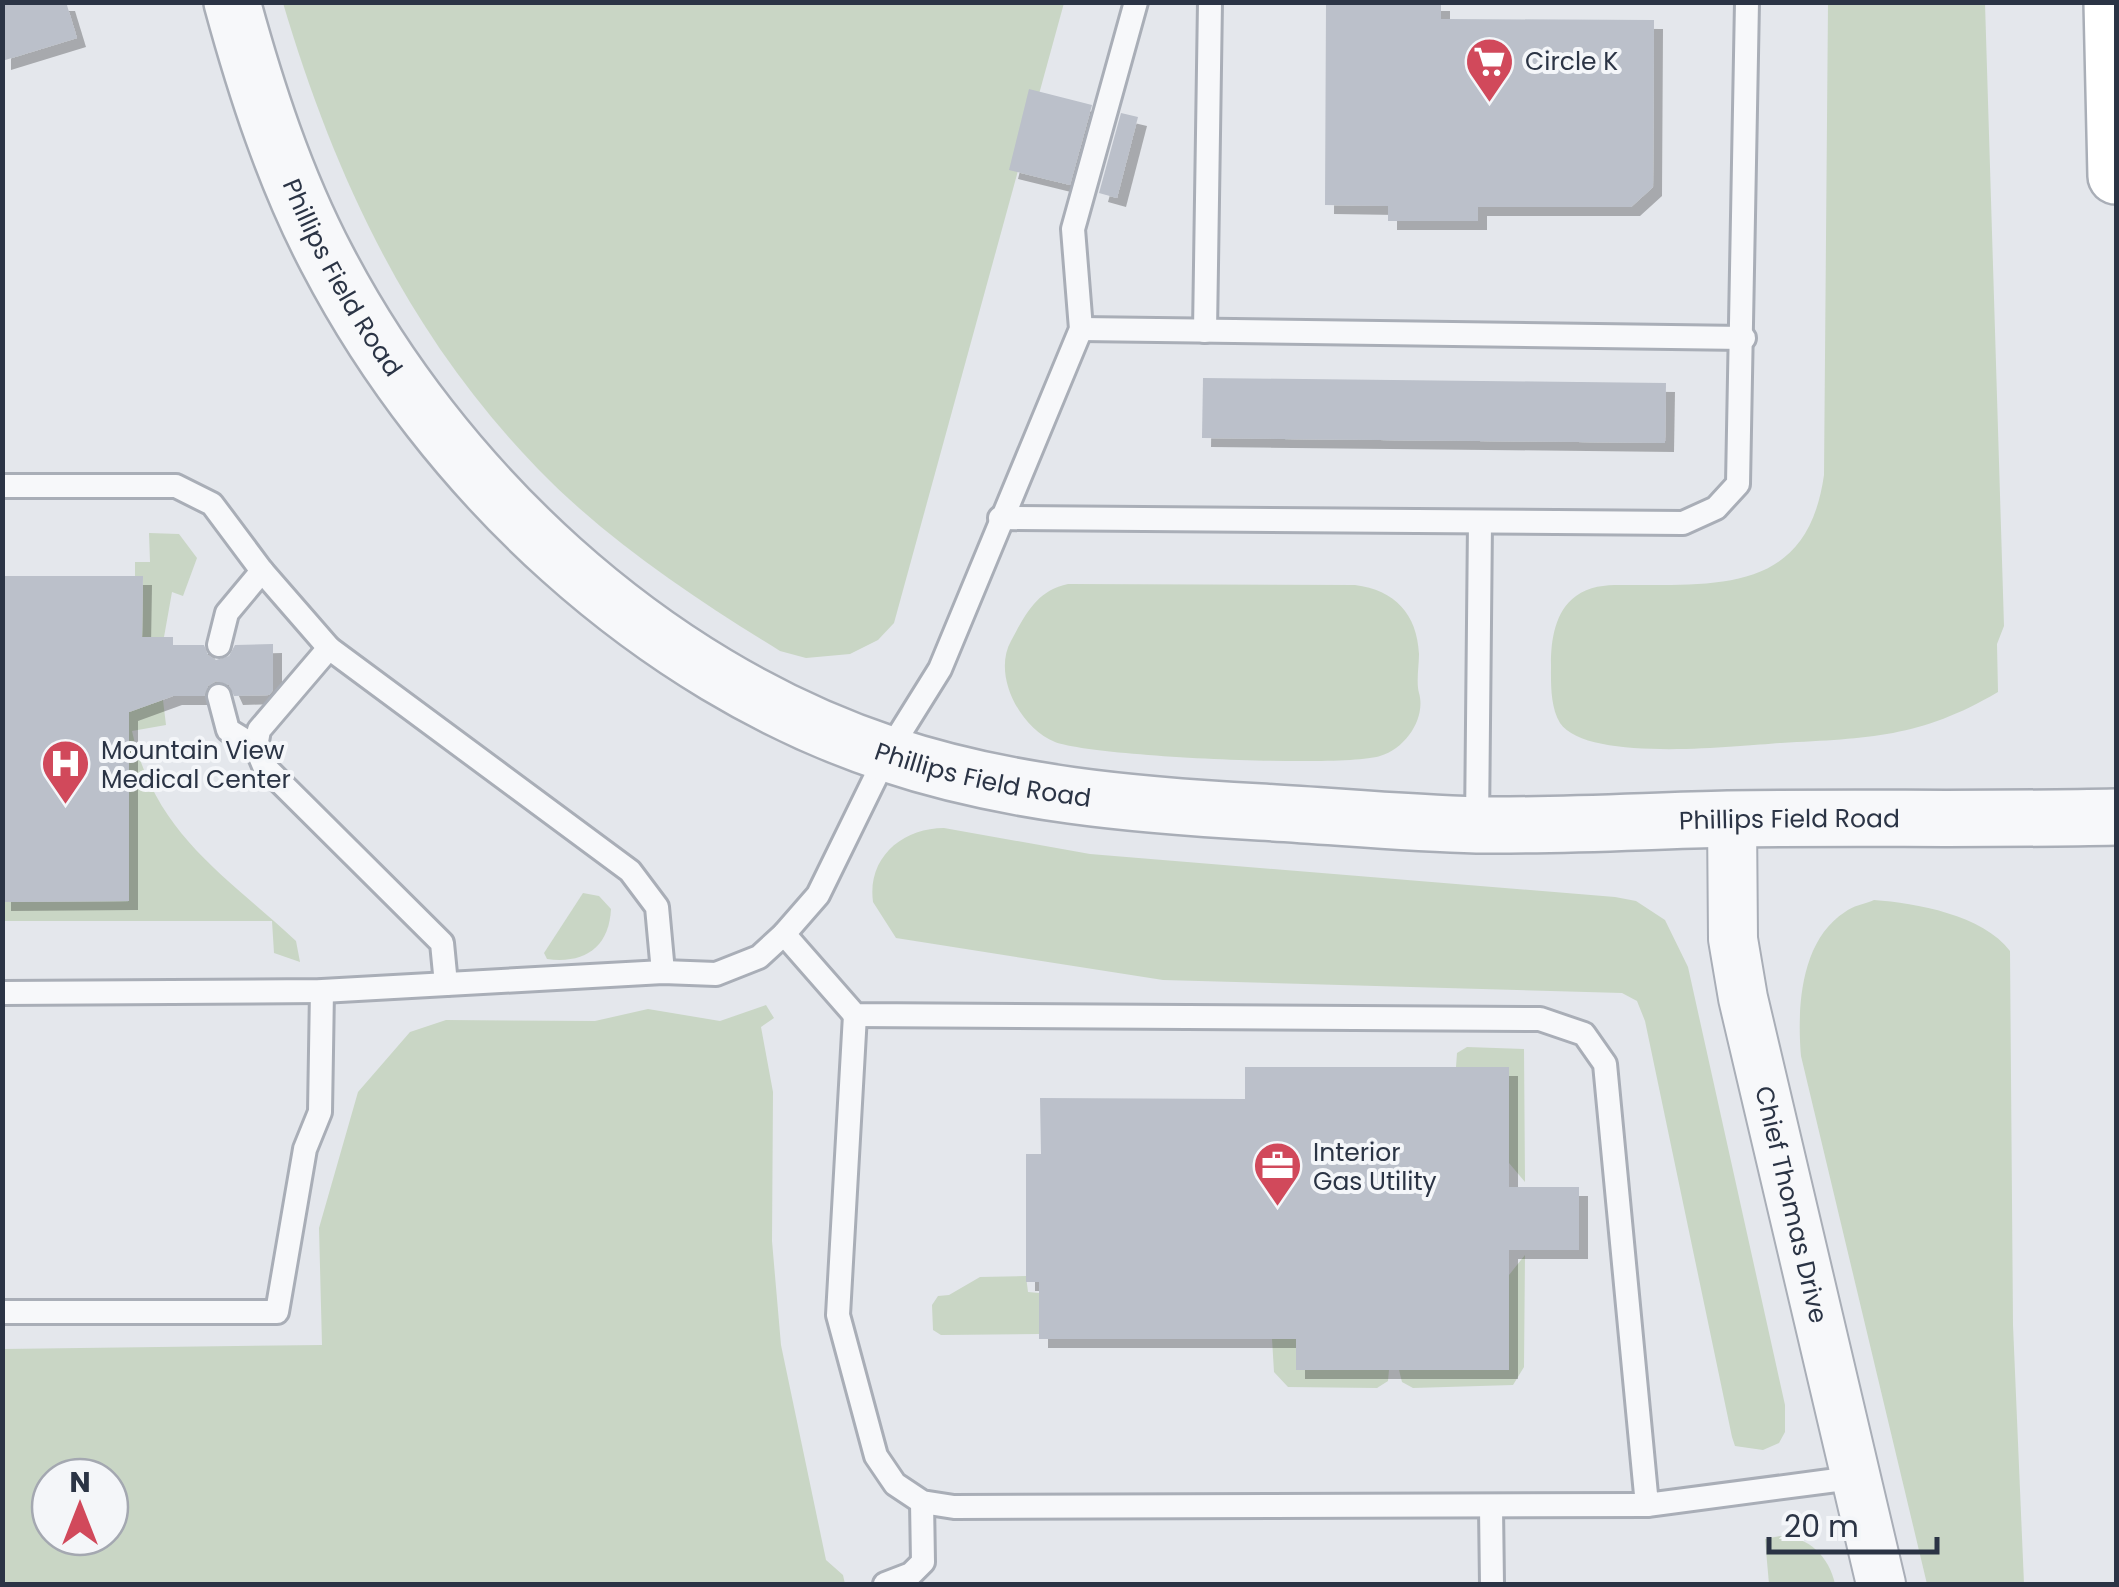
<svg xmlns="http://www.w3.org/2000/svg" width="2119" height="1587" viewBox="0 0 2119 1587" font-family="Poppins,sans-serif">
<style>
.green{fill:#c9d6c5;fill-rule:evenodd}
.building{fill:#bbc0ca;filter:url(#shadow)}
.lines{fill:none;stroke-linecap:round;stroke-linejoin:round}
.service-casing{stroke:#a9aeb7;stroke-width:28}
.minor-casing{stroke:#a9aeb7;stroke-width:52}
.tertiary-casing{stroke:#a9aeb7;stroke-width:60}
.secondary-casing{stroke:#a9aeb7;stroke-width:60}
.service{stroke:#f7f8fa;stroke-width:22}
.minor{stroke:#f7f8fa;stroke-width:48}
.tertiary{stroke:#f7f8fa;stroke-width:55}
.secondary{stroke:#fff;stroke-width:55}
.labels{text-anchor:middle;stroke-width:8;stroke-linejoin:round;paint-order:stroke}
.poi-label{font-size:25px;fill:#2b3445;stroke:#f4f6f9;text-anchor:start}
.street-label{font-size:25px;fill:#2b3445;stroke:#f4f6f9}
</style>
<defs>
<filter id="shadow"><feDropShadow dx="9" dy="9" stdDeviation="0" flood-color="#0004"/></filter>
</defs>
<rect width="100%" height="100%" fill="#e4e7ec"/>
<!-- green -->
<g class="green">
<path d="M283 3H1064L894 623 878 640 850 654 806 658 780 651C694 598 608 541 538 469 409 336 335 178 283 3Z"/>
<path d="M1828 3H1985L2004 626 1997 644 1998 692C1920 738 1869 738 1781 743 1737 746 1587 763 1560 723 1550 706 1551 683 1551 664 1551 640 1555 611 1576 596 1593 583 1615 585 1635 585 1726 585 1808 589 1824 475Z"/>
<polygon points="149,533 179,534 197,558 183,596 172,592 164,637 142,637 143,577 135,576 135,562 150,562"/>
<path d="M1068 584 1355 585C1395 590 1417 614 1419 654 1419 666 1416 682 1419 693 1426 717 1407 748 1380 756 1341 768 1094 757 1055 742 1020 728 992 675 1011 641 1025 615 1037 590 1068 584Z"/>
<path d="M163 700 166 725 132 731C155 834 224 874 296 941L300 962 274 953 272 921H3L2 902 129 901V712Z"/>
<path d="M944 828 1090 854 1615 897 1636 901 1665 920 1688 967 1785 1405V1432L1779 1443 1763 1450 1735 1446 1732 1437 1645 1021 1637 1001 1622 993 1163 980 896 938 873 902C867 857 903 828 944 828Z"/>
<path d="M583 893 599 896 611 909C609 948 584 964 547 959L544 953Z"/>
<path d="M1874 900C1916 903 1983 915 2010 951L2013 1325 2024 1584H1927L1801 1056C1797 1009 1800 941 1845 912 1852 906 1865 904 1874 900Z"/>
<path d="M766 1005 774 1018 761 1027 773 1092 772 1241 781 1345 826 1560 843 1575 845 1584H3V1349L322 1345 319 1228 358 1092 410 1032 446 1020 595 1021 648 1009 720 1021ZM50 1477H110V1537H50Z"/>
<polygon points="1467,1047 1524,1049 1525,1182 1509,1163 1509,1068 1456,1067 1457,1053"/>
<polygon points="1525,1255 1524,1367 1513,1385 1413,1388 1402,1382 1399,1370 1509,1370 1509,1275"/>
<polygon points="1026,1276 1028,1292 1039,1293 1039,1334 941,1335 933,1330 932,1305 938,1296 949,1295 980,1277"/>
<polygon points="1272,1339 1296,1339 1296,1370 1389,1370 1388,1381 1377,1388 1288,1387 1274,1372"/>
<path d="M1780 1536C1809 1536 1829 1557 1835 1584H1769L1765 1539Z"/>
</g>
<!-- building -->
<g class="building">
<polygon points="2,2 66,2 77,38 2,61"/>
<polygon points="1326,2 1441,2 1441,19 1654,20 1653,187 1631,207 1478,207 1478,221 1388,221 1388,206 1325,205"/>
<polygon points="1029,89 1092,105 1070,185 1009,170"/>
<polygon points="1121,113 1138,117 1117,198 1099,193"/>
<polygon points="1203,378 1666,383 1665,443 1202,438"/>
<polygon points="2,576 143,576 142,637 173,637 173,645 204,645 208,655 216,660 229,656 235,645 273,644 273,690 269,695 234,696 229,685 216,681 208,686 204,696 173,696 129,712 129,901 2,902"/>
<polygon points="1245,1067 1509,1067 1509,1187 1579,1187 1579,1250 1509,1250 1509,1370 1296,1370 1296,1339 1039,1339 1039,1282 1026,1282 1026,1154 1041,1154 1040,1098 1245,1099"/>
</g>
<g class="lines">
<defs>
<g id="service">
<polyline points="1081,329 1744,338"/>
<polyline points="1205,331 1210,2"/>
<polyline points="2,486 176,486 212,504 262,571 329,648"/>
<polyline points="1000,518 1683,523 1716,508 1738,484 1747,2"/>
<polyline points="219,645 227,613 262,571"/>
<polyline points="219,696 228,730 256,747"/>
<polyline points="1477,825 1480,522"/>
<polyline points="784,934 855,1015 1540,1019 1584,1034 1605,1064 1647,1505 1852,1478"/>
<polyline points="446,984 442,943 264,766 256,747 259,730 329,648 630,871 657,907 663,972"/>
<polyline points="2,993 322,991 663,972 716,974 759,957 784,934 818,895 887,754 940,669 1081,329 1073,229 1136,2"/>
<polyline points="855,1015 838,1315 876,1456 895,1484 922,1502 954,1507 1647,1505"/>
<polyline points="2,1312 277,1312 305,1149 320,1112 322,991"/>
<polyline points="1491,1508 1492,1584"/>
<polyline points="885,1584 911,1574 923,1562 922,1502"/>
</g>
<g id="minor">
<path id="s1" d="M1732 819 1733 939 1743 998 1881 1584"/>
</g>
<g id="tertiary">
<path id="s2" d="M232 2C256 90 285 179 327 259 442 480 650 675 888 754 1008 794 1134 805 1260 812 1332 816 1404 823 1477 825 1560 826 1644 821 1728 819 1857 817 1987 820 2116 817"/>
</g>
<polyline id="secondary" points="2112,2 2116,176"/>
</defs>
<!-- service casing -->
<use href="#service" class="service-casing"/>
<!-- minor casing -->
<use href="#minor" class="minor-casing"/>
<!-- tertiary casing -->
<use href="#tertiary" class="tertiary-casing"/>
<!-- secondary casing -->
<use href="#secondary" class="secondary-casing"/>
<!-- service -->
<use href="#service" class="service"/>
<!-- minor -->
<use href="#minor" class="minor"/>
<!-- tertiary -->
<use href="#tertiary" class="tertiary"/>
<!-- secondary -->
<use href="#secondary" class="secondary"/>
</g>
<!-- icons -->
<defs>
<symbol id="supermarket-pin" viewBox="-11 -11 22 30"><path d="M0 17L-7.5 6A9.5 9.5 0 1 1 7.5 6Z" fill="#d1495b" stroke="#f4f6f9"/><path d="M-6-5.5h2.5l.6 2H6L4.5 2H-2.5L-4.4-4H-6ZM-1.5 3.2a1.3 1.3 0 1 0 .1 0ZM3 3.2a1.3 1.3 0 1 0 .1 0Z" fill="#fff"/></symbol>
<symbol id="hospital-pin" viewBox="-11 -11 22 30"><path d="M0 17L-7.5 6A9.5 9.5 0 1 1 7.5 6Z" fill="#d1495b" stroke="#f4f6f9"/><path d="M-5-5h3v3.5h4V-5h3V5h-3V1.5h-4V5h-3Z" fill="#fff"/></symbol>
<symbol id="office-pin" viewBox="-11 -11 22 30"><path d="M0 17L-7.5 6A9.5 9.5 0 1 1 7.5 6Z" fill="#d1495b" stroke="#f4f6f9"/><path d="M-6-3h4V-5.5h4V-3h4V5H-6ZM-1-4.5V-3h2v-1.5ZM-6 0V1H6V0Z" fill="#fff"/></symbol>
</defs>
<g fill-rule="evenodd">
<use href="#supermarket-pin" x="1462" y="34" width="55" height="75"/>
<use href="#hospital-pin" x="38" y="736" width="55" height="75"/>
<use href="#office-pin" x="1250" y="1138" width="55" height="75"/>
</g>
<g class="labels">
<!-- poi labels -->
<g class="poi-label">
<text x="1525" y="70">Circle K</text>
<text x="101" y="759">Mountain View<tspan x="101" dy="29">Medical Center</tspan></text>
<text x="1313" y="1161">Interior<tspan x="1313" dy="29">Gas Utility</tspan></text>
</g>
<!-- street labels -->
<g class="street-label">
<text dy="9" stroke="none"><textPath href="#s2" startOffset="298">Phillips Field Road</textPath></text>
<text dy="9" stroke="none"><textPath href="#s2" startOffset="1138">Phillips Field Road</textPath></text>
<text dy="9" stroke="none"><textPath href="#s2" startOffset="1948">Phillips Field Road</textPath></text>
<text dy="9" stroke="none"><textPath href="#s1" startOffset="392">Chief Thomas Drive</textPath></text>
</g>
</g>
<!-- border -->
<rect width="2119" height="1587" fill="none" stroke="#2b3445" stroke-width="10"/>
<!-- north arrow -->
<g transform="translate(80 1507)"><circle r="48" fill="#f4f6f9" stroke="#a4a8b1" stroke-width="2.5"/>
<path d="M0-8L18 38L0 25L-18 38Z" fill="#d1495b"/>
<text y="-15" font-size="28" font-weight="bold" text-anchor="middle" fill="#2b3445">N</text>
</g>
<!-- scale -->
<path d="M1769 1537v15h168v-15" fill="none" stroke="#2b3445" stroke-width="5"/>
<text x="1784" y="1537" font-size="30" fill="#2b3445" stroke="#f4f6f9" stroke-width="8" paint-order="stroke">20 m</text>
</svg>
